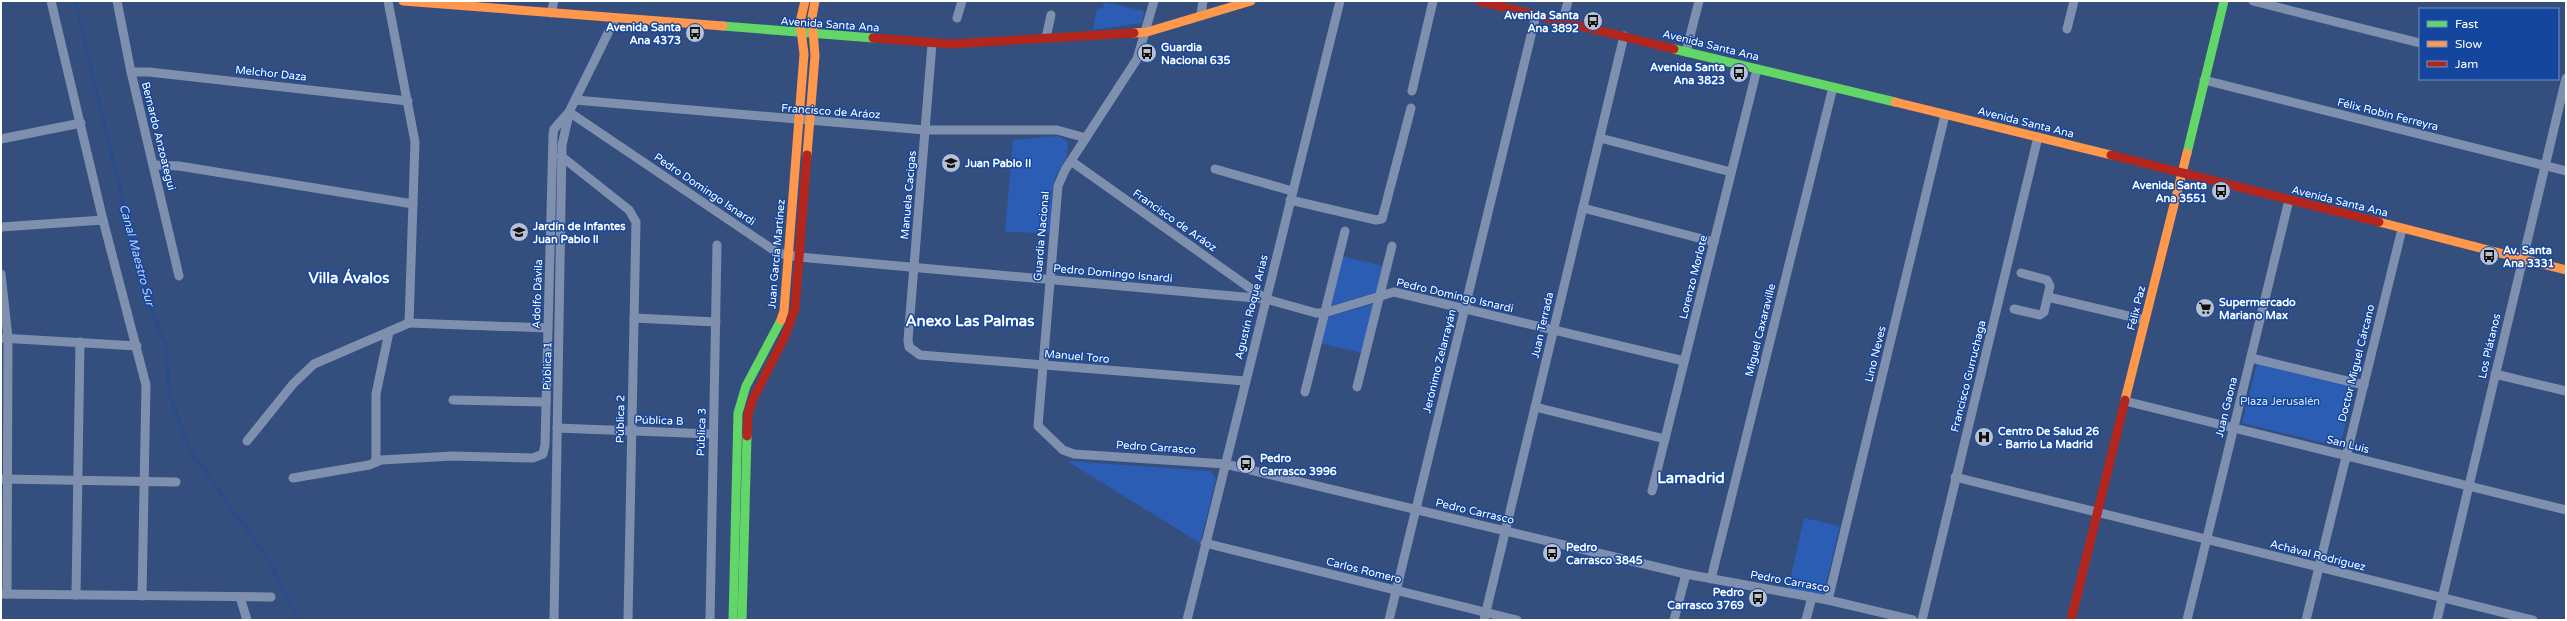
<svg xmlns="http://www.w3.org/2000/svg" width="2567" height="621" viewBox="0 0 2567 621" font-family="'Varela Round',sans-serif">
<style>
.green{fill:#2a5db3}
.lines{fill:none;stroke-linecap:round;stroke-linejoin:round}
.stream{stroke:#294c8d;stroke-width:3}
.street{stroke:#7f90af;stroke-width:9}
.fast{stroke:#63d668;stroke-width:9}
.slow{stroke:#ff974d;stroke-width:9}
.jam{stroke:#b3261e;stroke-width:9}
.labels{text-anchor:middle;stroke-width:3;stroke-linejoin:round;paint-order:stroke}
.poi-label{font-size:11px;font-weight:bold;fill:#fff;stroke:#15469e;text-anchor:start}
.street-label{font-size:11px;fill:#fff;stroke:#15469e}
.park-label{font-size:11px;fill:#d4e4fd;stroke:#15469e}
.water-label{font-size:12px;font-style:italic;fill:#b8d1fa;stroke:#15469e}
.district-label{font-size:15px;font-weight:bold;fill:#fff;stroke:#15469e}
</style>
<rect width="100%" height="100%" fill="#344f7e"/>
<!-- green -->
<g class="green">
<polygon points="1104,2 1144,11 1142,23 1093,30 1097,9 1103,8"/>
<path d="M1058 136 1067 141C1071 163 1058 165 1054 182 1050 198 1052 217 1050 233L1005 232 1013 140Z"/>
<polygon points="1341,256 1383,266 1377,292 1328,307"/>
<polygon points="1374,304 1363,353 1319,343 1327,317"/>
<polygon points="2257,364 2354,387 2340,447 2242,423"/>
<polygon points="1067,461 1210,471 1216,479 1200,543"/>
<polygon points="1804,518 1840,526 1823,596 1788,589"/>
</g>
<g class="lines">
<!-- stream -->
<polyline class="stream" points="75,1 146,298 165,343 170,395 189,449 271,564 298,620"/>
<!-- street -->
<g class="street">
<polyline points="51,1 103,220 146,385 142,596"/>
<polyline points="117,1 131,72 179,276"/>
<polyline points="388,1 415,142 409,323 548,328"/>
<polyline points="1154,1 1137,59 1065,170 1058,186 1038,426 1063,450 1074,454 1225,464 1686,574 1828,600 1913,620"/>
<polyline points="2253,1 2420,43"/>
<polyline points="551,13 554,1"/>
<polyline points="1201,15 1203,1"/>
<polyline points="957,18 962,1"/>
<polyline points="1563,21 1568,1"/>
<polyline points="2067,29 2074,1"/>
<polyline points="1046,38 1051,15"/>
<polyline points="932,44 908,340 909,347 920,355 1245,381"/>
<polyline points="1686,52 1699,1"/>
<polyline points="131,72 149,72 408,101"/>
<polyline points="2204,80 2566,171"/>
<polyline points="1412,91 1433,1"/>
<polyline points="575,100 925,130 1057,130 1086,138"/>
<polyline points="569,112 778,253 799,257 1266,299 1316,313 1324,313 1394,292 1684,361"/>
<polyline points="1600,138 1731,172"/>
<polyline points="1,139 81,123"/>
<polyline points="561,156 629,210 636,222 628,620"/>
<polyline points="1071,161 1264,298"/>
<polyline points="155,165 179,166 413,204"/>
<polyline points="1215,169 1292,191"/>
<polyline points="1290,200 1376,220 1382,219 1411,108"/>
<polyline points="1583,208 1714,242"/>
<polyline points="1,227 103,220"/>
<polyline points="1,274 8,338 7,594"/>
<polyline points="2048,297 2145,320"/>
<polyline points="2014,309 2040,315 2044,312 2050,286 2047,280 2021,273"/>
<polyline points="634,318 716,322"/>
<polyline points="1,338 137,346"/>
<polyline points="2251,358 2364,385"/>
<polyline points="2495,374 2566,391"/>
<polyline points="1357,387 1392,246"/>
<polyline points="1305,392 1345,231"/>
<polyline points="453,400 546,402"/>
<polyline points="2125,401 2566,510"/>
<polyline points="1535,407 1665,439"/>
<polyline points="557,428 712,434"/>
<polyline points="247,441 293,384 314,364 409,323"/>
<polyline points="376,462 376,394 389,332"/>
<polyline points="1955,477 2533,620"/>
<polyline points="293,478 369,465 381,460 453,456 533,458 543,454 545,445 553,135 554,129 569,112 615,19"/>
<polyline points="1,479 176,482"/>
<polyline points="1652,491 1757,69"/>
<polyline points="1205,543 1517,620"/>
<polyline points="1711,579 1833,87"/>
<polyline points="2,594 271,597"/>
<polyline points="76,595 80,342"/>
<polyline points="240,597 247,620"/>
<polyline points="1828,600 1945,115"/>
<polyline points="554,620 562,145 569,114"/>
<polyline points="710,620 717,245"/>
<polyline points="1187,620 1340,1"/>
<polyline points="1389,620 1536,15"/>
<polyline points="1484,620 1624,36"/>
<polyline points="1674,620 1686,574"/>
<polyline points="1806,620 1812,597"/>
<polyline points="1922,620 2038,137"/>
<polyline points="2187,620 2289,200"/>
<polyline points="2306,620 2402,229"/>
<polyline points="2437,620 2566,78"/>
</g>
<!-- fast -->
<g class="fast">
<polyline points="723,26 873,38"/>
<polyline points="1674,49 1895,102"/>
<polyline points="2187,153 2224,1"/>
<polyline points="733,620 738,413 746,386 781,320"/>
<polyline points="742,620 747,436"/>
</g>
<!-- slow -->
<g class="slow">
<polyline points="403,1 723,26"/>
<polyline points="1134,33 1147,32 1251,1"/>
<polyline points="1895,102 2111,155"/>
<polyline points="807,155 815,56 812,17 815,1"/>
<polyline points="2379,222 2566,270"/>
<polyline points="781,320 784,311 804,54 800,22 805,1"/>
<polyline points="2125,400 2187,153"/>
</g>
<!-- jam -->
<g class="jam">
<polyline points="1479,1 1674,49"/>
<polyline points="873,38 951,44 1134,33"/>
<polyline points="2111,155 2379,222"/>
<polyline points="747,436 748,415 752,401 785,336 795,309 807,155"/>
<polyline points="2071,620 2125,400"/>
</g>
</g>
<!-- icons -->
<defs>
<symbol id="bus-disc" viewBox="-11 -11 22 22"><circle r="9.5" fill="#b8c1d2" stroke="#15469e"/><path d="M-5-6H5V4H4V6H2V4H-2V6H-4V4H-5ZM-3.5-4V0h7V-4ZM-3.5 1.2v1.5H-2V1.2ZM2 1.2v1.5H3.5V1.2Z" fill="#111"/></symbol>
<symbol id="school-disc" viewBox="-11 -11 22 22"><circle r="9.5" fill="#b8c1d2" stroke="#15469e"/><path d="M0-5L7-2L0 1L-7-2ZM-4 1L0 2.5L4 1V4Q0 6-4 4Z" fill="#111"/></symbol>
<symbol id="supermarket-disc" viewBox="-11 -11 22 22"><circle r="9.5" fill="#b8c1d2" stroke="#15469e"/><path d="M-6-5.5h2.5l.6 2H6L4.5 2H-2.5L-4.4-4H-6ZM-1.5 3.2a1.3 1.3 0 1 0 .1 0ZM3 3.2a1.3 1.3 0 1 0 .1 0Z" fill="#111"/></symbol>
<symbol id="hospital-disc" viewBox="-11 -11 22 22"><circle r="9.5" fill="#b8c1d2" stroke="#15469e"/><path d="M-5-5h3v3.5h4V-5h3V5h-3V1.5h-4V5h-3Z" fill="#111"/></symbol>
</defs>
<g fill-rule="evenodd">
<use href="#bus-disc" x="1582" y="10" width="22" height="22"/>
<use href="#bus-disc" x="684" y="22" width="22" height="22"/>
<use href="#bus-disc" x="1136" y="42" width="22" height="22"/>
<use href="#bus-disc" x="1728" y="62" width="22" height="22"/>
<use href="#school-disc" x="940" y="152" width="22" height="22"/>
<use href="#bus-disc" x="2210" y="180" width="22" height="22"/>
<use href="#school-disc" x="508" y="221" width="22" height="22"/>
<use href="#bus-disc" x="2478" y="245" width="22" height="22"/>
<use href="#supermarket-disc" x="2194" y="297" width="22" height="22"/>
<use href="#hospital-disc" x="1973" y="426" width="22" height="22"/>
<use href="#bus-disc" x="1235" y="453" width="22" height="22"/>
<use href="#bus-disc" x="1541" y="542" width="22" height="22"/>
<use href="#bus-disc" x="1747" y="587" width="22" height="22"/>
</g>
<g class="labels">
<!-- poi labels -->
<g class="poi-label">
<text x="1579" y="19" text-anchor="end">Avenida Santa<tspan x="1579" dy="13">Ana 3892</tspan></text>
<text x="681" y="31" text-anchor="end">Avenida Santa<tspan x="681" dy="13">Ana 4373</tspan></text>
<text x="1161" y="51">Guardia<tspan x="1161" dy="13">Nacional 635</tspan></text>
<text x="1725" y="71" text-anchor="end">Avenida Santa<tspan x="1725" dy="13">Ana 3823</tspan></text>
<text x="965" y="167">Juan Pablo II</text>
<text x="2207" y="189" text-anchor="end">Avenida Santa<tspan x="2207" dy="13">Ana 3551</tspan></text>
<text x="533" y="230">Jardín de Infantes<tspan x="533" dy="13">Juan Pablo ll</tspan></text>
<text x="2503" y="254">Av. Santa<tspan x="2503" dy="13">Ana 3331</tspan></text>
<text x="2219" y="306">Supermercado<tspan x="2219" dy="13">Mariano Max</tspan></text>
<text x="1998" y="435">Centro De Salud 26<tspan x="1998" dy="13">- Barrio La Madrid</tspan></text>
<text x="1260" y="462">Pedro<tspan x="1260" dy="13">Carrasco 3996</tspan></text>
<text x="1566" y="551">Pedro<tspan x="1566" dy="13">Carrasco 3845</tspan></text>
<text x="1744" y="596" text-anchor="end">Pedro<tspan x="1744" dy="13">Carrasco 3769</tspan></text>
</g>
<!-- street labels -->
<g class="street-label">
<text transform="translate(830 24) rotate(4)" y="4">Avenida Santa Ana</text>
<text transform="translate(1711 45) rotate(14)" y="4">Avenida Santa Ana</text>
<text transform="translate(271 73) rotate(6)" y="4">Melchor Daza</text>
<text transform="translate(831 111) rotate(4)" y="4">Francisco de Aráoz</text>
<text transform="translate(2388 114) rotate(14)" y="4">Félix Robin Ferreyra</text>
<text transform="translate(2026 122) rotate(14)" y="4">Avenida Santa Ana</text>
<text transform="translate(159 136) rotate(76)" y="4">Bernardo Anzoategui</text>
<text transform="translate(705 189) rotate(34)" y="4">Pedro Domingo Isnardi</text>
<text transform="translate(908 195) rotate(-85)" y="4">Manuela Cacigas</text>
<text transform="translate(2340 201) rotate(14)" y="4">Avenida Santa Ana</text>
<text transform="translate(1175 220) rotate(35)" y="4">Francisco de Aráoz</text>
<text transform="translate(1041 236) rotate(-85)" y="4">Guardia Nacional</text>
<text transform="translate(776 254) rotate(-85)" y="4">Juan García Martínez</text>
<text transform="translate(1113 273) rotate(5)" y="4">Pedro Domingo Isnardi</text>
<text transform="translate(1693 277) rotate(-76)" y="4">Lorenzo Morlote</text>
<text transform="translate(537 294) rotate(-88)" y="4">Adolfo Dávila</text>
<text transform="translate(1455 295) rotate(13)" y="4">Pedro Domingo Isnardi</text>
<text transform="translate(1251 307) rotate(-76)" y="4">Agustín Roque Arias</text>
<text transform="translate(2136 308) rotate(-76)" y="4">Félix Paz</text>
<text transform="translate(1542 325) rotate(-77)" y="4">Juan Terrada</text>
<text transform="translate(1760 330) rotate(-76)" y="4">Miguel Caxaraville</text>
<text transform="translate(2489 346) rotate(-77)" y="4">Los Plátanos</text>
<text transform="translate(1875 354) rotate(-76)" y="4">Lino Neves</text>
<text transform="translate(1077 356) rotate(5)" y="4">Manuel Toro</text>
<text transform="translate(1439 361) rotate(-76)" y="4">Jerónimo Zelarrayán</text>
<text transform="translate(2356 363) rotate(-76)" y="4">Doctor Miguel Cárcano</text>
<text transform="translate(547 366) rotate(-89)" y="4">Pública 1</text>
<text transform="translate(1968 376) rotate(-76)" y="4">Francisco Gurruchaga</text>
<text transform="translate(2226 407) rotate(-76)" y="4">Juan Gaona</text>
<text transform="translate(620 419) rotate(-89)" y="4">Pública 2</text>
<text transform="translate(659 420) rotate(2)" y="4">Pública B</text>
<text transform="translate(701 432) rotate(-88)" y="4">Pública 3</text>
<text transform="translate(2348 444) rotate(14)" y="4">San Luis</text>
<text transform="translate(1156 447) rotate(4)" y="4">Pedro Carrasco</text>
<text transform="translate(1475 511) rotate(13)" y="4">Pedro Carrasco</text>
<text transform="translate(2318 555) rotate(14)" y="4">Achával Rodríguez</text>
<text transform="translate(1364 570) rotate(14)" y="4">Carlos Romero</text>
<text transform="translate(1790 581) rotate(10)" y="4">Pedro Carrasco</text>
</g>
<!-- park labels -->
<g class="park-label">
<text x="2280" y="405">Plaza Jerusalén</text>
</g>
<!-- water labels -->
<g class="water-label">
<text transform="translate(137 255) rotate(75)" y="4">Canal Maestro Sur</text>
</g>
<!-- district labels -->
<g class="district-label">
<text x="349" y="283">Villa Ávalos</text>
<text x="970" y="326">Anexo Las Palmas</text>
<text x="1691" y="483">Lamadrid</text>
</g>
</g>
<!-- border -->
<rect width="2567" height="621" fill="none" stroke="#ffffff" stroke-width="4"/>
<!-- legend -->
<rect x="2419" y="8" width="140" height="72" fill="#15469e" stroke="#7390c5"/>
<rect x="2427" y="21" width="20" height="6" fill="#63d668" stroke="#7390c5"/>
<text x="2455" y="28" font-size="12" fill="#ffffff">Fast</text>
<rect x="2427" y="41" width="20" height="6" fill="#ff974d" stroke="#7390c5"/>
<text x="2455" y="48" font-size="12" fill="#ffffff">Slow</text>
<rect x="2427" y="61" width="20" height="6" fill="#b3261e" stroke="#7390c5"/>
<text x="2455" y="68" font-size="12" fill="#ffffff">Jam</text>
</svg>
